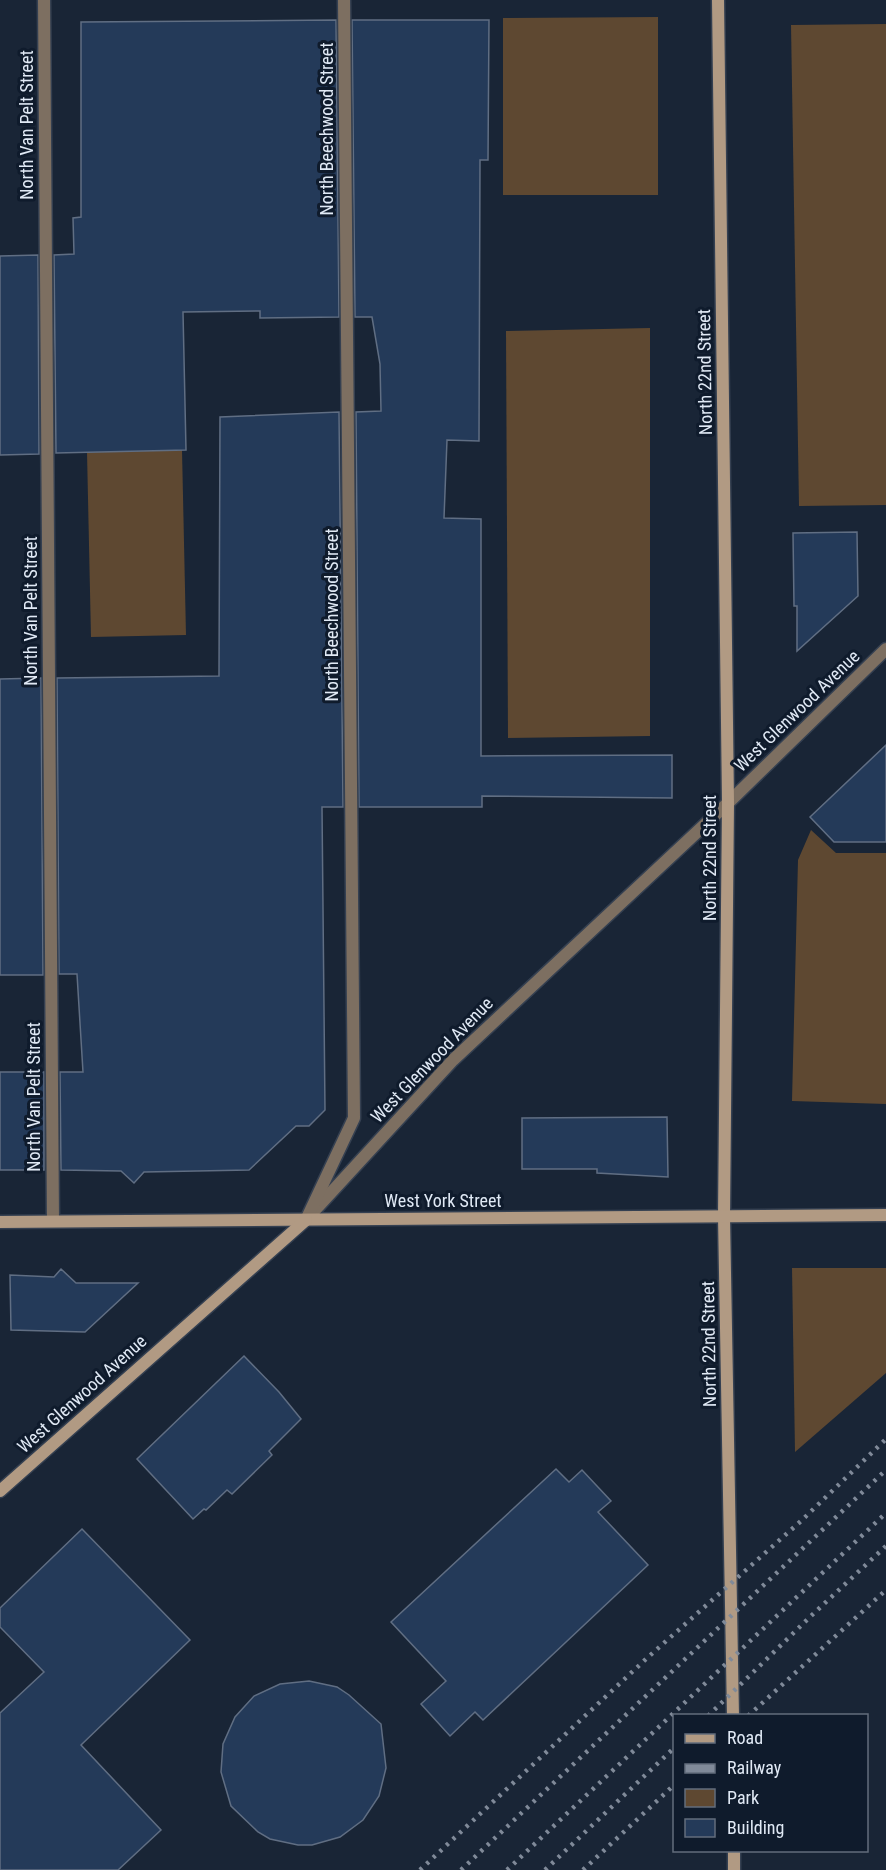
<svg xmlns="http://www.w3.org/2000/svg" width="886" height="1870" viewBox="0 0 886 1870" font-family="'Roboto Condensed',sans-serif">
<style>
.green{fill:#5e4831}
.building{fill:#243a59;stroke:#606e83;stroke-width:1.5}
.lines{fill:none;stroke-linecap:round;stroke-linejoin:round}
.street-casing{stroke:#354051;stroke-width:15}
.secondary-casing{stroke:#354051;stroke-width:15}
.street{stroke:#7d6f61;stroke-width:12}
.secondary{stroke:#b19a83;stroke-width:12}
.rail{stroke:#808a99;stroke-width:4.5;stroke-dasharray:3 6;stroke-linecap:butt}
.labels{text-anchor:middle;stroke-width:6;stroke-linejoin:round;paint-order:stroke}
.street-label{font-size:18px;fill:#e0e9f5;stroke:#0f1b2c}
</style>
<rect width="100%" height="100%" fill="#192536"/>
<!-- green -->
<g class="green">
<polygon points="658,17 658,195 503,195 503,18"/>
<polygon points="886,24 886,505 799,506 791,25"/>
<polygon points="650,328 650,736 508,738 506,331"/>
<polygon points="182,450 186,635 91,637 87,452"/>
<polygon points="811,830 836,853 886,853 886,1104 792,1101 798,860"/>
<polygon points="792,1268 886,1268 886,1373 795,1452"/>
</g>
<!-- building -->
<g class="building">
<polygon points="336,20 339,317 260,318 260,311 183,312 186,450 56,453 54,255 74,254 73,218 81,217 81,22"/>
<polygon points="352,20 489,20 488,160 480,160 479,441 447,440 444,518 481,519 481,756 672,755 672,798 482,796 482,807 359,807 356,412 381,411 380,364 372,317 355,317"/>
<polygon points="38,255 39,454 0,455 0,256"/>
<polygon points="339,412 343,807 322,807 325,1110 309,1126 296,1126 249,1170 144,1172 134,1183 121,1171 61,1170 60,1072 83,1072 77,974 59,974 57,678 219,676 220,417"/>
<polygon points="857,532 858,596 797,651 797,606 794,606 793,533"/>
<polygon points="41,678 43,975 0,975 0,679"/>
<polygon points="886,745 886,842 834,842 810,817"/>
<rect x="0" y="1072" width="44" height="98"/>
<polygon points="667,1117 668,1177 597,1173 597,1169 522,1169 522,1118"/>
<polygon points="61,1269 76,1283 138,1283 85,1332 11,1330 10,1275 54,1277"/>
<polygon points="244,1356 279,1392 301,1419 269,1451 272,1455 232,1494 227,1490 206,1510 204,1509 193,1519 137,1459"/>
<polygon points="556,1469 569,1482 582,1470 611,1501 598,1512 648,1565 483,1720 475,1712 450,1736 421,1704 446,1681 391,1622"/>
<polygon points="82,1529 190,1640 81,1745 161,1830 118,1870 0,1870 0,1713 44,1672 0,1627 0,1608"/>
<polygon points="309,1681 337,1687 349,1695 381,1724 386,1768 379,1796 363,1820 340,1837 312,1845 298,1845 270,1839 258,1832 231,1806 221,1772 223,1744 235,1717 254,1696 280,1684"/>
</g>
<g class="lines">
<defs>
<g id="street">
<polyline points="44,0 53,1221"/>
<polyline points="315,1210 453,1060 728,803 886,649"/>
<polyline points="306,1220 354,1118 344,0"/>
</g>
<g id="secondary">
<polyline points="718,0 728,803 724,1217 733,1716"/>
<polyline points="0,1222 886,1215"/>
<polyline points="0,1491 306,1220"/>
<polyline points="734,1850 734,1870"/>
</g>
</defs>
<!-- street casing -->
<use href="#street" class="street-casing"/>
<!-- secondary casing -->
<use href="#secondary" class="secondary-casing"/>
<!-- street -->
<use href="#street" class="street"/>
<!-- secondary -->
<use href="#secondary" class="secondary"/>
<!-- rail -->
<g class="rail">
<polyline points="708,1716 811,1616 886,1546"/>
<polyline points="748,1716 886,1590"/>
<polyline points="420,1870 646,1659 801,1521 886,1439"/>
<polyline points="461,1870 886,1470"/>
<polyline points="507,1870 886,1513"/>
<polyline points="545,1870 674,1748"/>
<polyline points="583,1870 674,1785"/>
</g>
</g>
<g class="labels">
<!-- street labels -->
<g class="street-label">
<text transform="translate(27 125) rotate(-90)" y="6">North Van Pelt Street</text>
<text transform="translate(327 129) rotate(-90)" y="6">North Beechwood Street</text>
<text transform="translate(705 372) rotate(-91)" y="6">North 22nd Street</text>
<text transform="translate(31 611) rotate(-90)" y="6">North Van Pelt Street</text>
<text transform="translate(332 615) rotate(-90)" y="6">North Beechwood Street</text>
<text transform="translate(797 711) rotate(-44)" y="6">West Glenwood Avenue</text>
<text transform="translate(710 858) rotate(-90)" y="6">North 22nd Street</text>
<text transform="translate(432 1060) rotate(-46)" y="6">West Glenwood Avenue</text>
<text transform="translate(34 1097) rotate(-90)" y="6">North Van Pelt Street</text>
<text x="443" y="1207">West York Street</text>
<text transform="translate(709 1344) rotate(-91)" y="6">North 22nd Street</text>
<text transform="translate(82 1394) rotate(-42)" y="6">West Glenwood Avenue</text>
</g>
</g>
<!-- legend -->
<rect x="673" y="1714" width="195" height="138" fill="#0f1b2c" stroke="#636d7c" stroke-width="1.5"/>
<rect x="685" y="1734" width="30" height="9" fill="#b19a83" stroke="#636d7c" stroke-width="1.5"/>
<text x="727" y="1744" font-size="18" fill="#e0e9f5">Road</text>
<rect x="685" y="1764" width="30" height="9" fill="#808a99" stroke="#636d7c" stroke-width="1.5"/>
<text x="727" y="1774" font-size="18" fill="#e0e9f5">Railway</text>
<rect x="685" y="1789" width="30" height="18" fill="#5e4831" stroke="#636d7c" stroke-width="1.5"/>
<text x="727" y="1804" font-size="18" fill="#e0e9f5">Park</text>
<rect x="685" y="1819" width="30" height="18" fill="#243a59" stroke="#636d7c" stroke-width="1.5"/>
<text x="727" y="1834" font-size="18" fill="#e0e9f5">Building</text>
</svg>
